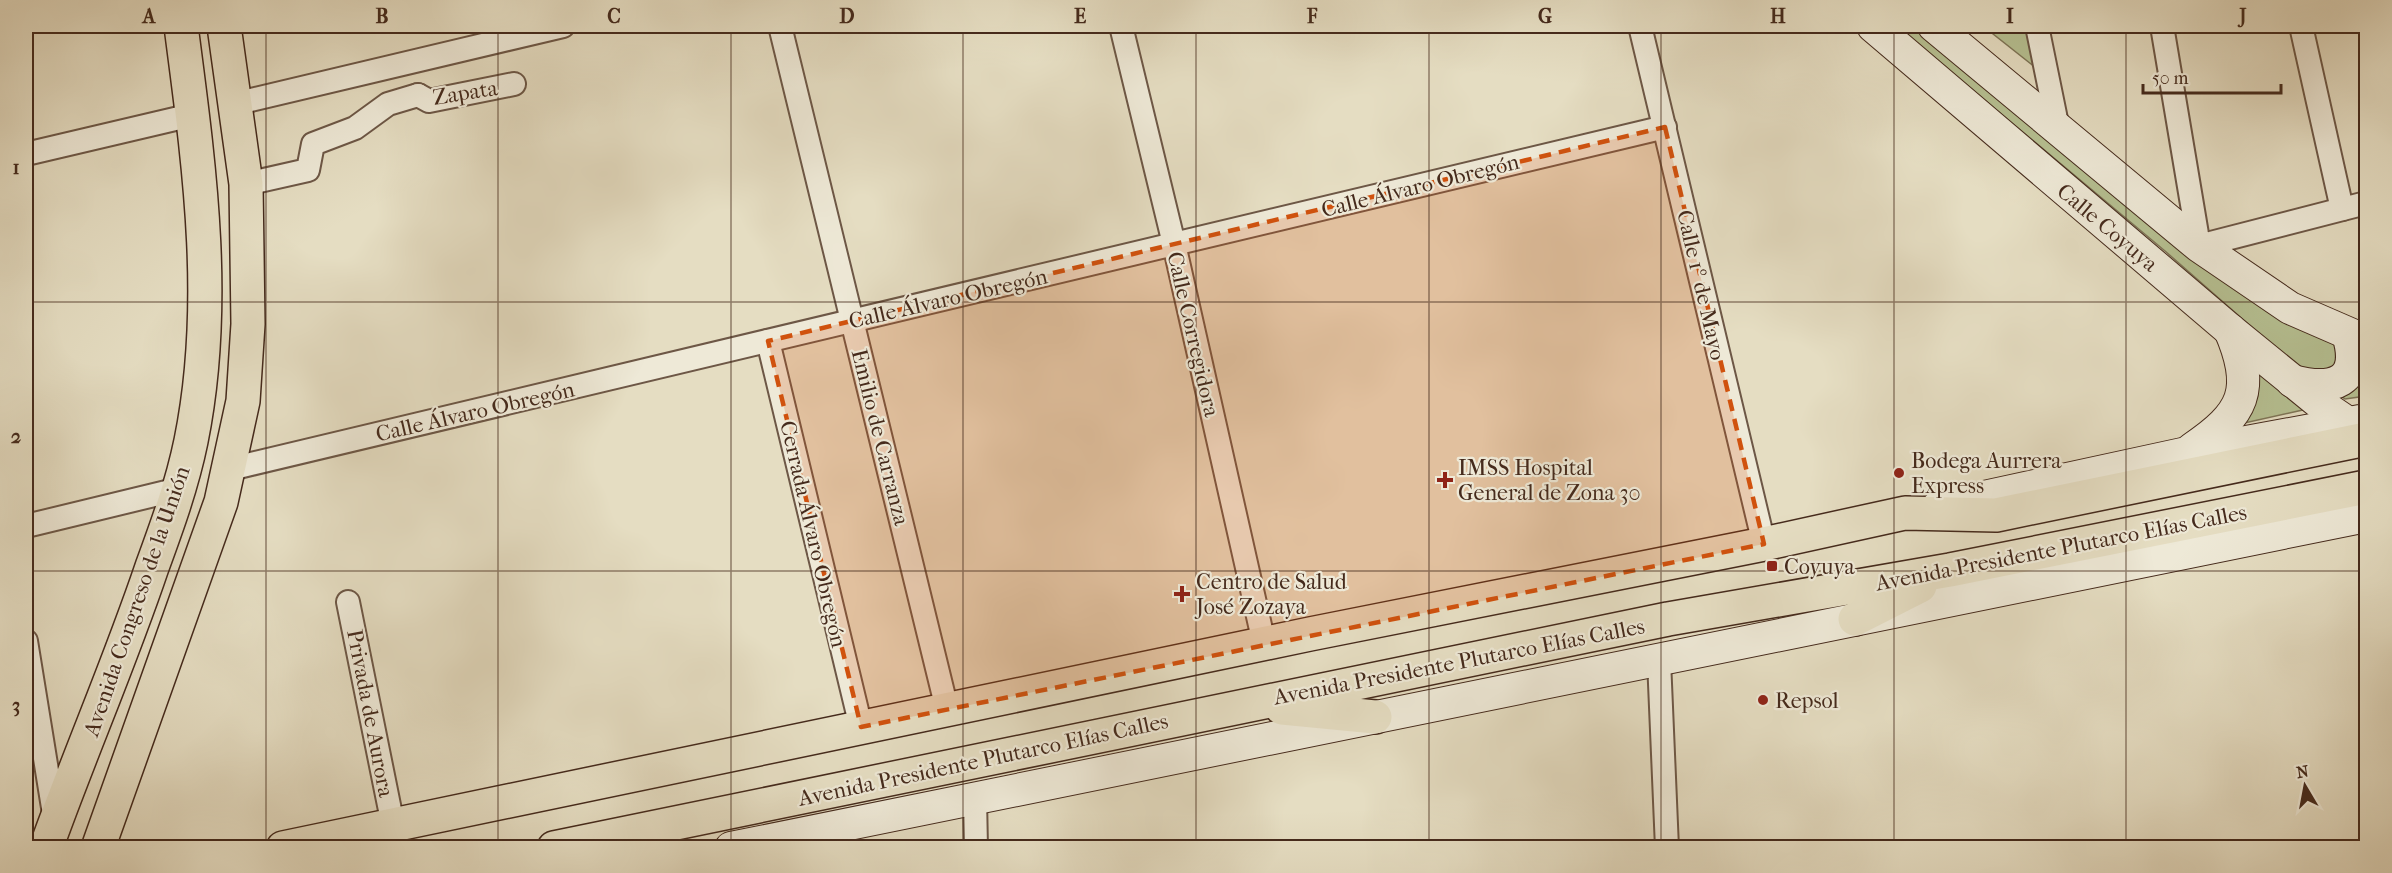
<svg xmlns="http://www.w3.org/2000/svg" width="2392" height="873" viewBox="0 0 2392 873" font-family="'IM FELL French Canon',serif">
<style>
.green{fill:#b6c092;stroke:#7e7557;stroke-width:1.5}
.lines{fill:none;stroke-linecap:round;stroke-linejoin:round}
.street-casing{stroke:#6d5746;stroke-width:26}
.secondary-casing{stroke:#452a1c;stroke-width:34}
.primary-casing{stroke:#452a1c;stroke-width:36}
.street{stroke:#eee9d7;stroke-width:22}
.secondary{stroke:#eee9d7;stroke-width:32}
.primary{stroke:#e5ddc2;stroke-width:33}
.marked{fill:#d0520e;fill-opacity:0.2;stroke:#d0520e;stroke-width:4.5;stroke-dasharray:12 8;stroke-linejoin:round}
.grid{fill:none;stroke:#452a1c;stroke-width:1.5;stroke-opacity:0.55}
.poi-dot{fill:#8f2418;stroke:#eee9d7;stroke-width:2}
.labels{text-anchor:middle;stroke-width:4.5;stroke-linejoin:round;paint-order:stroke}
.street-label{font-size:22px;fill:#452a1c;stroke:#eee9d7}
.poi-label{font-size:22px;fill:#452a1c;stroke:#eee9d7;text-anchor:start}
.neatline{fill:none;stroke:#452a1c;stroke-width:2}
.grid-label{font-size:20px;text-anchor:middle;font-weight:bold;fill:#452a1c}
</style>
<rect width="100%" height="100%" fill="#e5ddc2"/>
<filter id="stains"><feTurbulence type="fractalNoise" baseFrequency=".00333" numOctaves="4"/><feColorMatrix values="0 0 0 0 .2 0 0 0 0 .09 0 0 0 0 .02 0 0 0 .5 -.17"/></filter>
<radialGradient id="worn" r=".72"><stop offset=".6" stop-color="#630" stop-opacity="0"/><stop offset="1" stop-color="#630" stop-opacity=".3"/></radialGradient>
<!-- green -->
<g class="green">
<polygon points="1896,26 1930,26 2342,347 2332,376 2297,367 2165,251"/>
<polygon points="1983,26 2025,26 2036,68"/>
<polygon points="2253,367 2307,409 2231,426"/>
<path d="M2366 372V396L2345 399 2340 395C2351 389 2362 384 2366 372Z"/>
</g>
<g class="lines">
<defs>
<g id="street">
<polyline points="780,26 947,709"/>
<polyline points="1121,26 1174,244 1264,643"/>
<polyline points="1640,26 1764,544"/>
<polyline points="2037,26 2058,129"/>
<polyline points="2162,26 2199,246 2366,203"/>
<polyline points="2301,26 2342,209"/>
<polyline points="418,95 429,101 514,84"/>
<polyline points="234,104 563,26"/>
<polyline points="26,154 192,115"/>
<polyline points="246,184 308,170 313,144 355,128 388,104 418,95"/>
<polyline points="768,341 861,727"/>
<polyline points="230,469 1665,127"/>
<polyline points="26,526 179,489"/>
<polyline points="348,602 393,825"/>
<polyline points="26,641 55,820"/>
<polyline points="1659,660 1667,848"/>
<polyline points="975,798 976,848"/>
</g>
<g id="secondary">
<polyline points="1873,26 2230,330 2326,408 2348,423"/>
<polyline points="1934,26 2199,246 2290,308 2366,341"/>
<path d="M2292 381C2332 391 2363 384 2348 334"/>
<path d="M2192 449C2244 414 2256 390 2230 330"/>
<polyline points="1938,507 2187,453 2360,421"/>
<polyline points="731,848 2366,516"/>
</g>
<g id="primary">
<polyline points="1855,619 1920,586"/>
<polyline points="1282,708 1375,717"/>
<path d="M46 848C80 753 120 662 152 567 167 526 182 485 191 441 219 303 199 164 181 26"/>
<polyline points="98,848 221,502 243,401 248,324 246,184 224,26"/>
<polyline points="283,848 1310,634 1764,544 1905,513 1996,515 2366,439"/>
<polyline points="554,848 1668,619 1950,570 2366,487"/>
</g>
</defs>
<!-- street casing -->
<use href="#street" class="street-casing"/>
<!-- secondary casing -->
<use href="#secondary" class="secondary-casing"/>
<!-- primary casing -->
<use href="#primary" class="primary-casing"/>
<!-- street -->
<use href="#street" class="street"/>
<!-- secondary -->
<use href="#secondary" class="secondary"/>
<!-- primary -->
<use href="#primary" class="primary"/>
</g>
<!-- marked area -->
<path class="marked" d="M1665 127 1764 544 861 727 768 341Z"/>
<!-- grid -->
<path class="grid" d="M266 26V848M498 26V848M731 26V848M963 26V848M1196 26V848M1429 26V848M1661 26V848M1894 26V848M2126 26V848M26 302H2366M26 571H2366"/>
<!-- markers -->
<g class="poi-dot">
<circle cx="1899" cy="473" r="6"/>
<path d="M1442 471h6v6h6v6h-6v6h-6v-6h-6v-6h6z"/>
<rect x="1766" y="560" width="12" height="12" rx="3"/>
<path d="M1179 585h6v6h6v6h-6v6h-6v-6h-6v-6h6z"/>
<circle cx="1763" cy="700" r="6"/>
</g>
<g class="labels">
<!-- street labels -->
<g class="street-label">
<text transform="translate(465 92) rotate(-9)" y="8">Zapata</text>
<text transform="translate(1420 185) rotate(-14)" y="8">Calle Álvaro Obregón</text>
<text transform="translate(2108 227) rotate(40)" y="8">Calle Coyuya</text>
<text transform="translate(1702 285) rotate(77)" y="8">Calle 1º de Mayo</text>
<text transform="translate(948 298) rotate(-13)" y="8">Calle Álvaro Obregón</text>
<text transform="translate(1194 334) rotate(77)" y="8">Calle Corregidora</text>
<text transform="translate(475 411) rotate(-13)" y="8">Calle Álvaro Obregón</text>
<text transform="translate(881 437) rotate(76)" y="8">Emilio de Carranza</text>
<text transform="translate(814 534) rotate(77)" y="8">Cerrada Álvaro Obregón</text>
<text transform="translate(2061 547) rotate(-11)" y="8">Avenida Presidente Plutarco Elías Calles</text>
<text transform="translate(136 601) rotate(-71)" y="8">Avenida Congreso de la Unión</text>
<text transform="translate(1459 661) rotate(-11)" y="8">Avenida Presidente Plutarco Elías Calles</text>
<text transform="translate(371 713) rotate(79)" y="8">Privada de Aurora</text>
<text transform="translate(983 759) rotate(-12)" y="8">Avenida Presidente Plutarco Elías Calles</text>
</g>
<!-- poi labels -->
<g class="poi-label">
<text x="1911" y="468">Bodega Aurrera<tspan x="1911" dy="25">Express</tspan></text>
<text x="1458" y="475">IMSS Hospital<tspan x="1458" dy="25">General de Zona 30</tspan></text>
<text x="1784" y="574">Coyuya</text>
<text x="1196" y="589">Centro de Salud<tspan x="1196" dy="25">José Zozaya</tspan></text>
<text x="1775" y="708">Repsol</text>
</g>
</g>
<!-- margin -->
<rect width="2392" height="873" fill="none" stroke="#e5ddc2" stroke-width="66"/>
<!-- north arrow -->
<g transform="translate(2305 786) rotate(350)" stroke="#eee9d7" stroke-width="4.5" paint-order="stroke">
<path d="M0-4.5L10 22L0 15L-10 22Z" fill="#452a1c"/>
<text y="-9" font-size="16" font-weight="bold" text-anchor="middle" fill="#452a1c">N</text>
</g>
<!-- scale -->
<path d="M2143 84v9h138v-9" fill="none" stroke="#452a1c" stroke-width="3"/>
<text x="2152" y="84" font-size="18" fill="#452a1c" stroke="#eee9d7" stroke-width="4.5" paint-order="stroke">50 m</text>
<rect x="33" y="33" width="2326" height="807" class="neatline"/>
<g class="grid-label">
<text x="149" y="23">A</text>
<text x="382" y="23">B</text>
<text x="614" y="23">C</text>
<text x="847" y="23">D</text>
<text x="1080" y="23">E</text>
<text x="1312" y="23">F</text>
<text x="1545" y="23">G</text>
<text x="1778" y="23">H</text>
<text x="2010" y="23">I</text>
<text x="2243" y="23">J</text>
<text x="16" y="174">1</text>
<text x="16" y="443">2</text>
<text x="16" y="712">3</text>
</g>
<rect width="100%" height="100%" filter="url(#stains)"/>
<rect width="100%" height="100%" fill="url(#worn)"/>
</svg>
